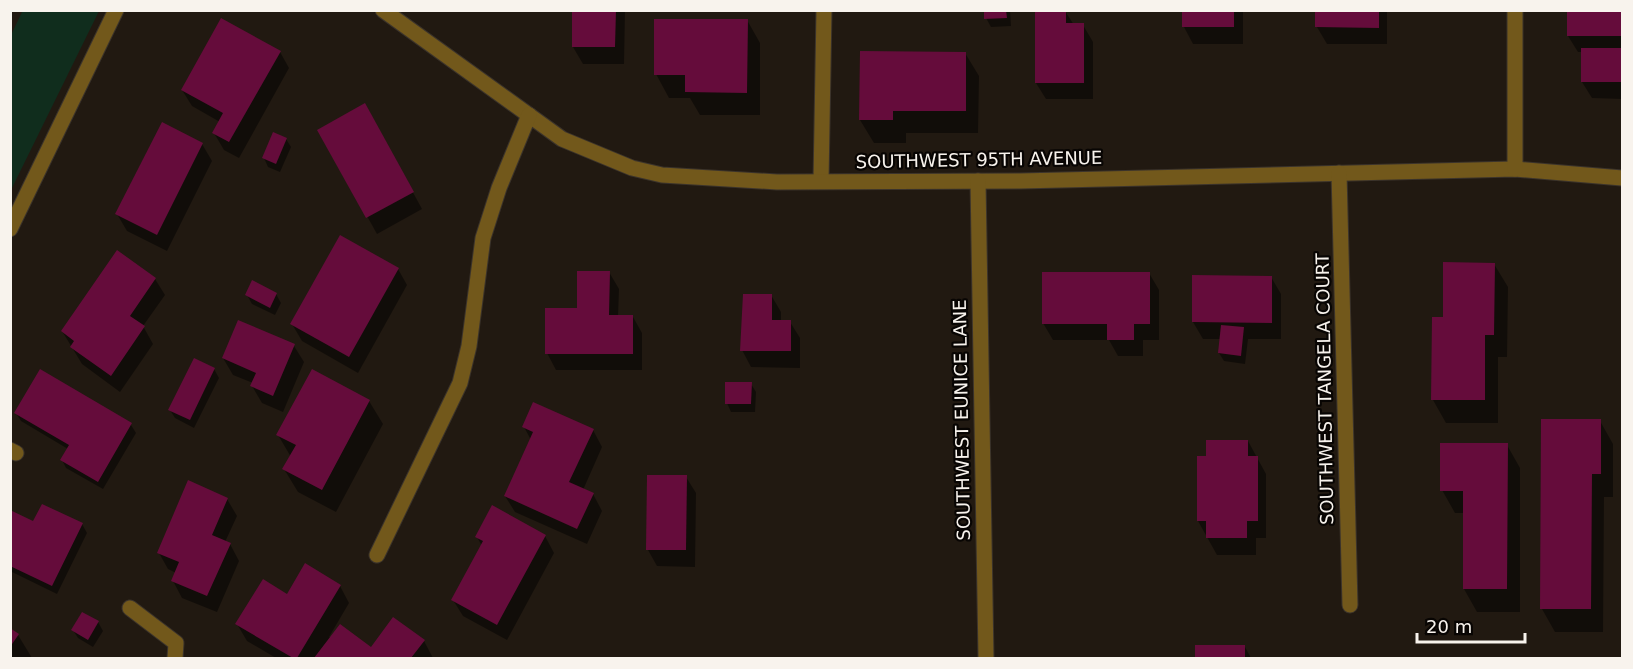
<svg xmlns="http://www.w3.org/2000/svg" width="1633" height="669" viewBox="0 0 1633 669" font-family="'DejaVu Sans',sans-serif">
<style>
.green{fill:#102d1d}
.shadow{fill:#0007}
.building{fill:#650c3b}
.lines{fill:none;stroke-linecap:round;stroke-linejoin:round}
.service-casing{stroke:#3b332b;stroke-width:17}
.minor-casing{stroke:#3b332b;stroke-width:17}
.service{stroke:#72581b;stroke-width:15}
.minor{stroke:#72581b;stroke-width:15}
.labels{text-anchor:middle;stroke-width:4.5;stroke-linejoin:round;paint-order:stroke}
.street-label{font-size:18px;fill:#f8f3ed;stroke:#080503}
</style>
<rect width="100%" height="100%" fill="#211911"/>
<!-- green -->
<polygon class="green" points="23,10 99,11 11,190 11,35"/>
<!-- shadow -->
<g class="shadow">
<polygon points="573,10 625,10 624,64 583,64 573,47"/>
<polygon points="986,10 1010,10 1011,26 991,27 986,18"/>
<polygon points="1184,10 1243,10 1243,44 1193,44 1184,27"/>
<polygon points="1317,10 1387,10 1387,44 1327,44 1317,27"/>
<polygon points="1568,10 1622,10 1622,99 1592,98 1582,82 1582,52 1578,52 1568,36"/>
<polygon points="1065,11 1074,25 1083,25 1093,42 1093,99 1046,99 1036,83"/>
<polygon points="747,20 760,43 760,115 700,115 690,98 669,98 656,74"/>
<polygon points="280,52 289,68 239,158 224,150 214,133 220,122 192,106 182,90"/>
<polygon points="965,53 979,76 978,133 906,133 906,143 874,143 860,120"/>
<polygon points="374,121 422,209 377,234 319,130"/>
<polygon points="286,139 291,147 280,172 268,167 264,158"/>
<polygon points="202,144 212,161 167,251 127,231 117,214"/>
<polygon points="1494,264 1508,287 1507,357 1498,357 1498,423 1446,423 1433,400 1445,319"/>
<polygon points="398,269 407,285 358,373 302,341 292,324"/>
<polygon points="609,272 619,289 618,317 633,317 642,333 642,370 556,370 547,353"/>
<polygon points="1149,273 1159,290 1159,340 1143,340 1143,356 1118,356 1109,340 1053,340 1043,323"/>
<polygon points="1271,277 1281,294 1281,339 1248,339 1245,364 1224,361 1219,353 1221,339 1203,339 1193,322"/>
<polygon points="155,279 165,295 143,326 153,344 120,392 82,364 62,331"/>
<polygon points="276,294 281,303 275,315 252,304 247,295"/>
<polygon points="771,295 781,312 781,322 790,322 800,338 800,368 751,367 742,350"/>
<polygon points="294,346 304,362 283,412 262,403 252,386 253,383 233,375 223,358"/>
<polygon points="214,369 219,378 194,428 175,418 170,410"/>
<polygon points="41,371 131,425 136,433 103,489 66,468 62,460 68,449 21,421 16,413"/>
<polygon points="313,371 369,401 383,424 336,512 298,492 284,469 291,457 278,435"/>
<polygon points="751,384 756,392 755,412 731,412 727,403"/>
<polygon points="1600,421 1613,444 1613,497 1604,497 1603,632 1555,632 1542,609"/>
<polygon points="524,427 593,430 602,447 583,490 593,494 602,511 587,544 515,512 505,496 531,440"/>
<polygon points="1248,441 1266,474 1266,538 1256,538 1256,555 1217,555 1198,521 1208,457"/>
<polygon points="1507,445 1520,468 1520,612 1477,612 1464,589 1464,513 1455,513 1442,490"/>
<polygon points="686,477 696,493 695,567 657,566 648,550"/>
<polygon points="227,499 237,516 225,542 230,544 239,561 217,612 182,598 173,581 176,573 168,569 159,553"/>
<polygon points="10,512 34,523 82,524 87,533 57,594 10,571"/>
<polygon points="545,536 554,553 507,640 463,616 453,600 482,546 477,537"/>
<polygon points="340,586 349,603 329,637 371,649 424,641 433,658 276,658 247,641 237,624 287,596"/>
<polygon points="98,622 103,631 93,647 78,638 73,630"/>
<polygon points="10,630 18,635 32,658 10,658"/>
<polygon points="1197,647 1245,647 1251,658 1197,658"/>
</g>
<!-- building -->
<g class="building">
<polygon points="572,10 616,10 615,47 572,47"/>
<polygon points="984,10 1006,10 1007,18 984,19"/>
<polygon points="1035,10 1066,10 1066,23 1084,23 1084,83 1035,83"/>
<rect x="1182" y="10" width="52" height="17"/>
<polygon points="1315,10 1379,10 1379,28 1315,27"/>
<rect x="1567" y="10" width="55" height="26"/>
<polygon points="221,18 281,51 229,142 212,133 223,113 181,90"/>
<polygon points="654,19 748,19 747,93 685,92 685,75 654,75"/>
<rect x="1581" y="48" width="41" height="34"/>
<polygon points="860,51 966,52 966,111 893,111 893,120 859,120"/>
<polygon points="365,103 414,192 366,218 317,130"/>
<polygon points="162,122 203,143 157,235 115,214"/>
<polygon points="273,132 287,138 276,164 262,158"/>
<polygon points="340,235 399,268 349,357 290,324"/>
<polygon points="117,250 156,278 130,316 145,326 111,376 70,347 74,341 61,331"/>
<polygon points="1443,262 1495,263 1494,335 1485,335 1485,400 1431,400 1432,317 1443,317"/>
<polygon points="577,271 610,271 609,315 633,315 633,354 545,354 545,308 577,308"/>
<polygon points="1042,272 1150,272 1150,324 1134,324 1134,340 1107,340 1107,324 1042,324"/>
<polygon points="1192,275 1272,276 1272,323 1192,322"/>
<polygon points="252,280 277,293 270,308 245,295"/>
<polygon points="743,294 772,294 772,320 791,320 791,351 740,351"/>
<polygon points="238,320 295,344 273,396 250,386 256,373 222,358"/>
<polygon points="1221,325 1244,327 1241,356 1218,353"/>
<polygon points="194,358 215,368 190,420 168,410"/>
<polygon points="40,369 132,423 98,482 60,460 69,445 14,413"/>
<polygon points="312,369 370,400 322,490 282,469 296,445 276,435"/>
<polygon points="725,382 752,382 751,404 725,404"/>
<polygon points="533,402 594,429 569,482 594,493 577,529 504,496 533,432 522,427"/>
<polygon points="1541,419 1601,419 1601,474 1592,474 1591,609 1540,609"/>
<polygon points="1206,440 1248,440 1248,456 1258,456 1258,521 1247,521 1247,538 1206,538 1206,521 1197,521 1197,456 1206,456"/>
<polygon points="1440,443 1508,443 1507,589 1463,589 1463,491 1440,491"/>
<polygon points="647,475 687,475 686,550 646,550"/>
<polygon points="188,480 228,498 212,535 231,543 207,596 171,581 179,562 157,553"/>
<polygon points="42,504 83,523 52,586 10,566 10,510 33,521"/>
<polygon points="492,505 546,535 497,625 451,600 483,541 475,537"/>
<polygon points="305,563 341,585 297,658 293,658 235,624 263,579 287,594"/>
<polygon points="82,612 99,621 88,640 71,630"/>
<polygon points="393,617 425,640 411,658 314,658 340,624 371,647"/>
<polygon points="10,628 19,634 10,647"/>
<rect x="1195" y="645" width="50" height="13"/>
</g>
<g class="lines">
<defs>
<g id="service">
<polyline points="821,181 824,10"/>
<polyline points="10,450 16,453"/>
<polyline points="130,608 176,643 175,658"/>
</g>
<g id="minor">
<polyline points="383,10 562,139 632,168 662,175 777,182 1020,181 1515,169 1622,178"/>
<polyline points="1515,10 1515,169"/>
<polyline points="1339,173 1350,605"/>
<polyline points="978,181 986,658"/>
<polyline points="10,229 116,10"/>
<polyline points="377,555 460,383 469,346 483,238 499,188 529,115"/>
</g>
</defs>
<!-- service casing -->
<use href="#service" class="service-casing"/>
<!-- minor casing -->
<use href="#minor" class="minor-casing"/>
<!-- service -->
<use href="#service" class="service"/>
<!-- minor -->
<use href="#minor" class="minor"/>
</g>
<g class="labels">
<!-- street labels -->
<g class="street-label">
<text transform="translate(979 160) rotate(-1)" y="6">SOUTHWEST 95TH AVENUE</text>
<text transform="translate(1325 389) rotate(-91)" y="6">SOUTHWEST TANGELA COURT</text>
<text transform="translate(962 420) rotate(-91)" y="6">SOUTHWEST EUNICE LANE</text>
</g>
</g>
<!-- border -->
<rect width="1633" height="669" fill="none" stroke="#f8f3ed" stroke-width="24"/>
<!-- scale -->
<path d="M1417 633v9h108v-9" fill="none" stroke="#f8f3ed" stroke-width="3"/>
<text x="1426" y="633" font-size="18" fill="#f8f3ed" stroke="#080503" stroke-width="4.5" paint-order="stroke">20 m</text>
</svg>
